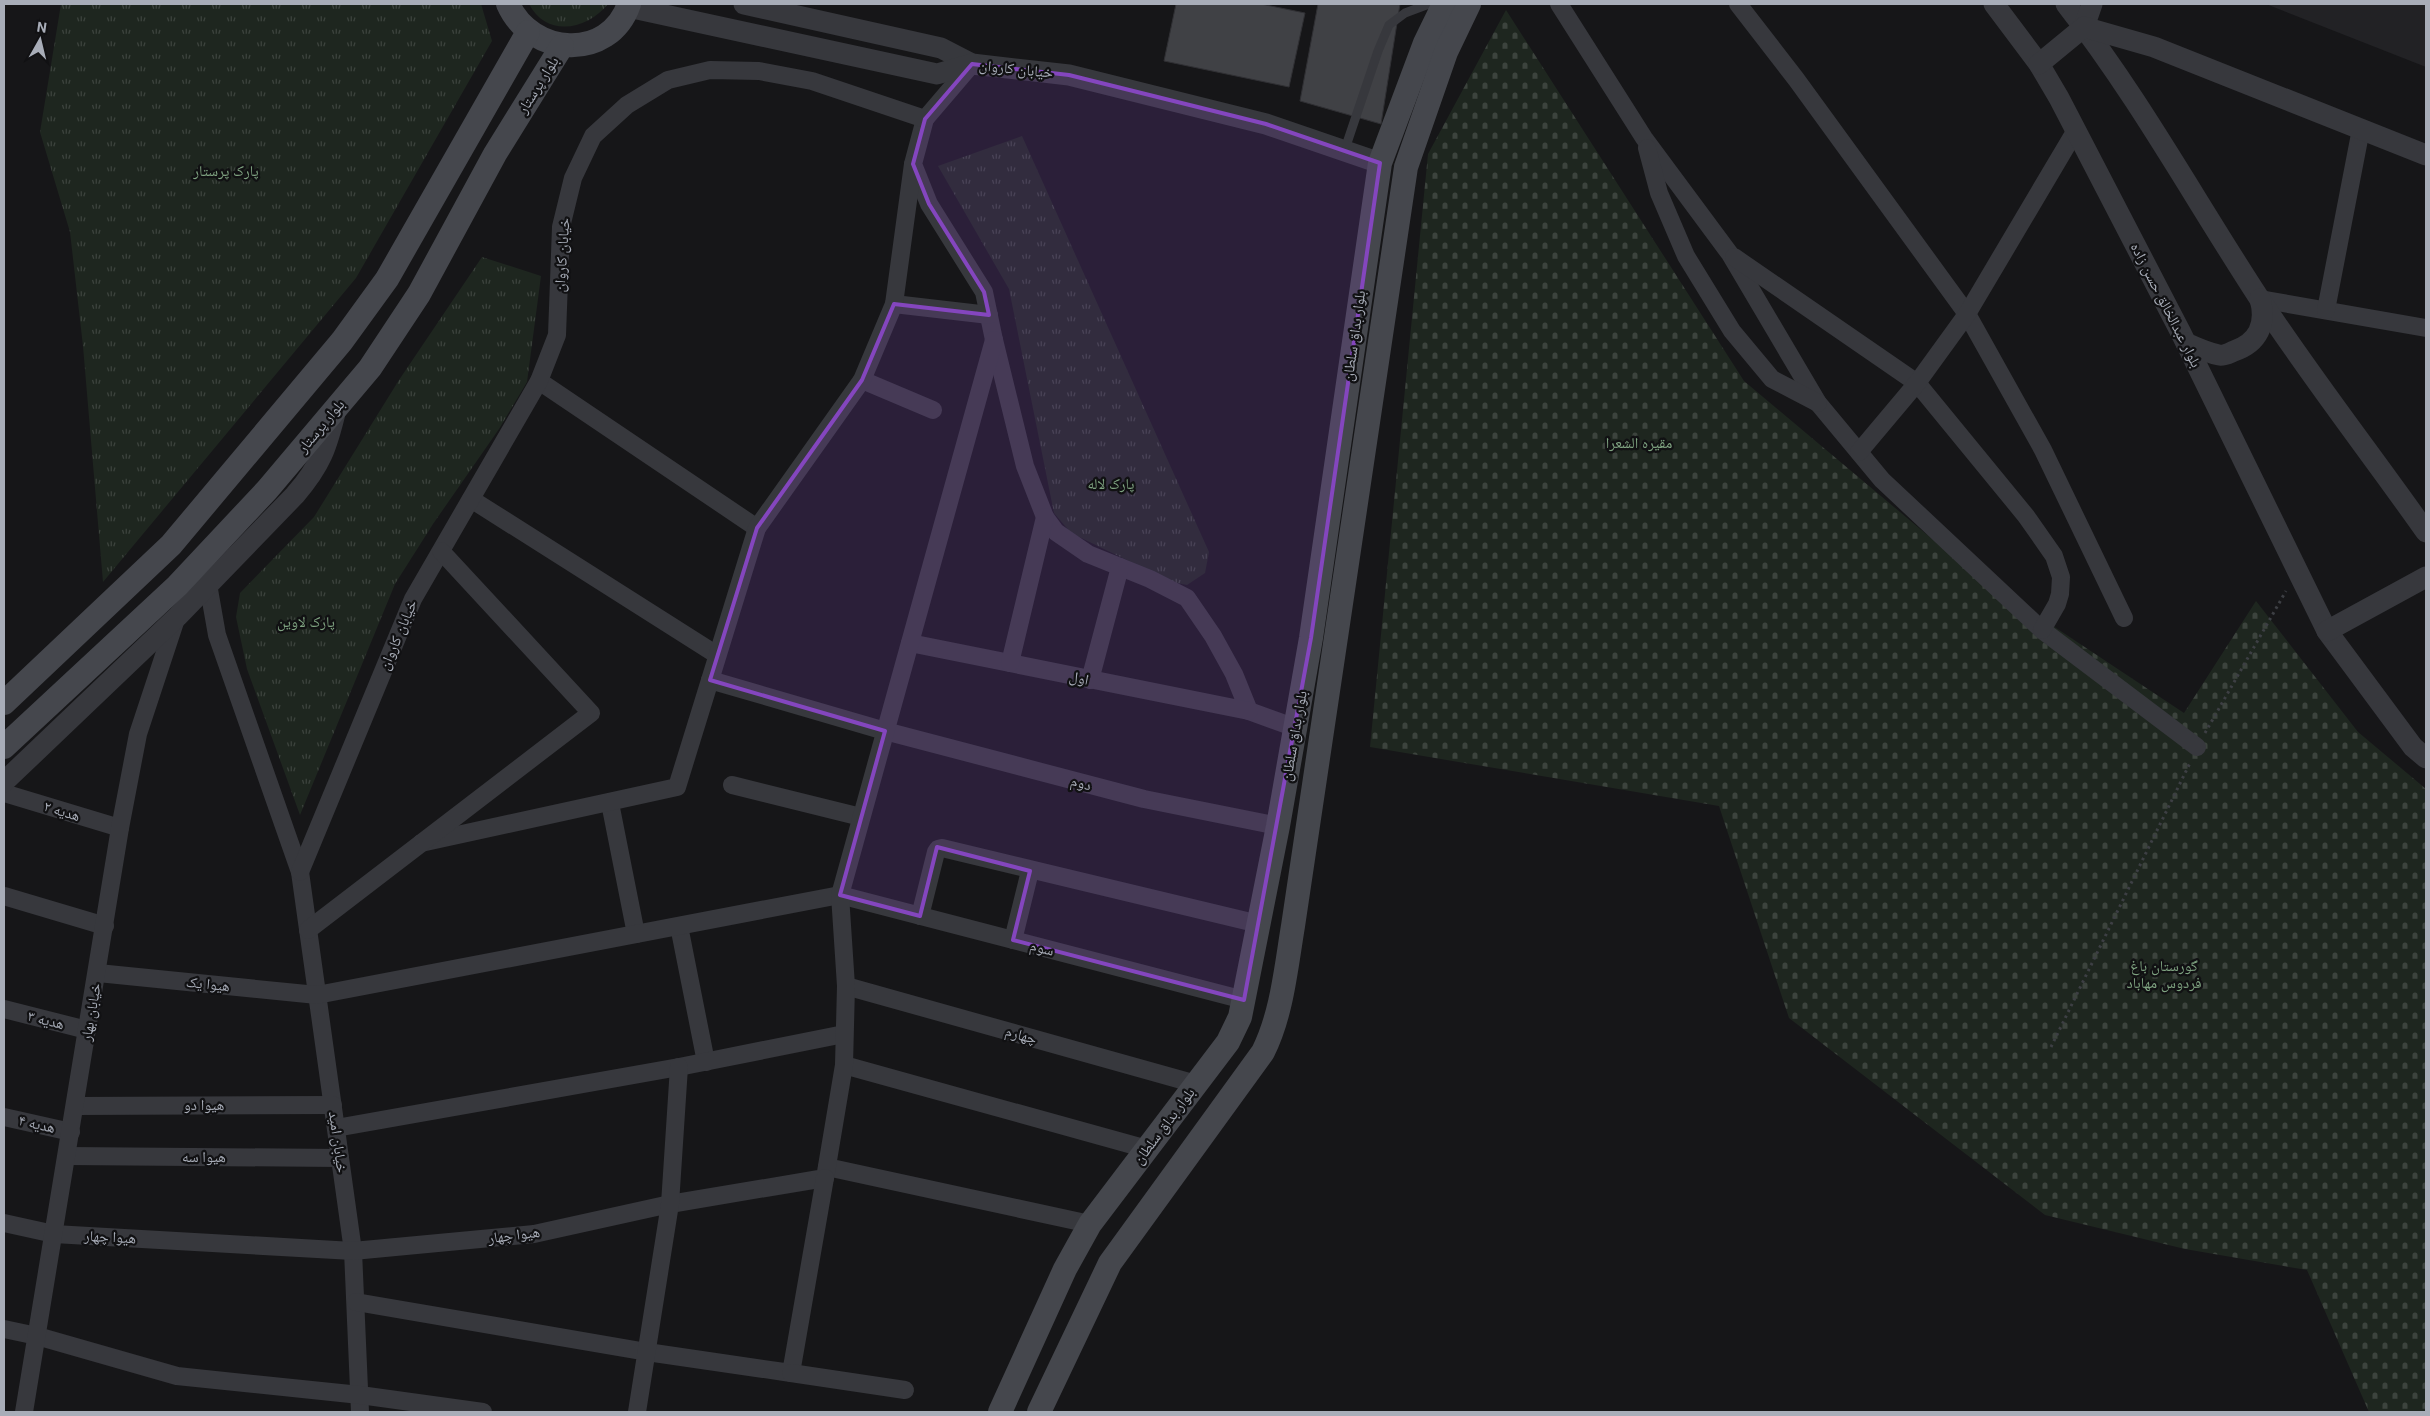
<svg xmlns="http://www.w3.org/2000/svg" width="2430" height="1416" viewBox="0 0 2430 1416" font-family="Roboto,'Noto Naskh Arabic',sans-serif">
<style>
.built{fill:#222225}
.grass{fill:url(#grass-tufts)}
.cemetery{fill:url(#cemetery-stones)}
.building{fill:#404145;stroke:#303034}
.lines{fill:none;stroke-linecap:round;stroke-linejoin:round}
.path{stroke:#3d3f44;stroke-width:3;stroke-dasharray:2.5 4;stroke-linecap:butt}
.service{stroke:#37383d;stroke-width:9}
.minor{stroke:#37383d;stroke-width:18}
.tertiary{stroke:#37383d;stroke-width:21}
.secondary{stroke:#45474d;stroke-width:24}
.marked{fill:#8446be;fill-opacity:0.2;stroke:#8446be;stroke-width:4;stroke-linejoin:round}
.labels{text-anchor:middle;stroke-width:4.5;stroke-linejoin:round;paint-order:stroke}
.street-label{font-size:15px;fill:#a8adb8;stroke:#111113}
.park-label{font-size:15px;fill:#7fa381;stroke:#111113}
</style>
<defs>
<pattern id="grass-tufts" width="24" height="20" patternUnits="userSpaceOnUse" patternTransform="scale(1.25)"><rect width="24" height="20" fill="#1e261f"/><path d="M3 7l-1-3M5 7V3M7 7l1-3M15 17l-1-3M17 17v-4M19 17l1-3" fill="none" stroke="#3c433d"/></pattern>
<pattern id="cemetery-stones" width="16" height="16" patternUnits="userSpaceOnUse" patternTransform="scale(1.25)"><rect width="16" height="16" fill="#1e261f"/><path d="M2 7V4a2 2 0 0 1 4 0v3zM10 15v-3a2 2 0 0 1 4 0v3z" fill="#3c433d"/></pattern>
</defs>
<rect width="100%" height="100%" fill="#161618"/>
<!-- built -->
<polygon class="built" points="2266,4 2426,4 2426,67"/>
<!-- grass -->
<g class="grass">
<polygon points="61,4 481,4 492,41 356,278 103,582 83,346 70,232 40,132"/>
<path d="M529 4H608C587 30 547 38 529 4Z"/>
<polygon points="1022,136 1209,552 1205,573 1187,585 1172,582 1071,533 1054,513 1009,289 938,166"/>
<polygon points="482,257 541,276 527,382 499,429 433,524 395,584 300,815 247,669 236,617 240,593 314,517 399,380"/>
</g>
<!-- cemetery -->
<polygon class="cemetery" points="1506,10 1744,381 1969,570 2184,713 2256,601 2358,732 2426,789 2426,1412 2369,1412 2307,1270 2185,1249 2045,1215 1789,1018 1719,806 1370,747 1428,154"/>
<!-- building -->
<g class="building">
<polygon points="1176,4 1261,4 1305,13 1289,87 1164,61"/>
<polygon points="1318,4 1400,4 1381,124 1300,101"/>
</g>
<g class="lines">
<!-- path -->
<g class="path">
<polyline points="2205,733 2286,591"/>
<polyline points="2051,1047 2190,763"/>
</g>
<!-- service -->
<polyline class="service" points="1345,149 1378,51 1389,25 1405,13 1429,4"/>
<!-- minor -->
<g class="minor">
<polyline points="1559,4 1644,138 1730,254 1818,403 1882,480 2042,630 2197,747"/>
<polyline points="1738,4 1796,79 1967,314 2043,450 2124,618"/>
<polyline points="925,119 913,164 929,204 984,292 994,340 1025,466 1045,517 1056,532 1088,554 1150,579 1187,598 1213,636 1234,674 1249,711 1296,728"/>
<polyline points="1647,148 1659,193 1686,256 1732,331 1772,379 1818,403"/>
<polyline points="1734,257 1917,383 2026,516 2054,556 2061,577 2060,594 2057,604 2042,630"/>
<polyline points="2260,299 2426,328"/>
<polyline points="894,304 989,315"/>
<polyline points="2326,310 2361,129"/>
<polyline points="862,380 933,410"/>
<polyline points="539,381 757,528"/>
<polyline points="1859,452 1917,383 1967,314 2076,130"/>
<polyline points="471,499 717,655"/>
<polyline points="208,584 217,635 300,872 353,1251 360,1412"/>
<polyline points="910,643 1249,711"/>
<polyline points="1010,663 1045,517"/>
<polyline points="710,680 885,731 1144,799 1278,826"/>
<polyline points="1090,680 1120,567"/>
<polyline points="732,785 861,817"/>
<polyline points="4,793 120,828"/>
<polyline points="610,803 636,934"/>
<polyline points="421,843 677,787 757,528 862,380 894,304 913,164"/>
<polyline points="300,872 413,599 539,381 557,335 561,227 573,178 593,136 627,105 668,80 710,70 759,71 812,81 925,119 972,64"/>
<polyline points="4,896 105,926"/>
<polyline points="920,916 936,852 938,849 942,848 1259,924"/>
<polyline points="679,926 706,1062"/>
<polyline points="308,930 591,713 441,551"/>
<polyline points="1013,940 1030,871"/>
<polyline points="98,973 317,995 840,895 1244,1000"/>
<polyline points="846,986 1196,1084"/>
<polyline points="4,1009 87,1030"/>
<polyline points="844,1065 1147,1149"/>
<polyline points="76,1106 333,1105"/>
<polyline points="4,1117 71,1132"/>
<polyline points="336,1128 679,1067 844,1034"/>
<polyline points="67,1156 340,1158"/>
<polyline points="827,1167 1090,1224"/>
<polyline points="4,1223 54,1234 353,1251 534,1234 670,1204 825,1178 844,1065 846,986 840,895 994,340"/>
<polyline points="356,1302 647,1352 791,1373 825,1178"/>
<polyline points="4,1329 37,1336 177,1376 360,1395 483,1412"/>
<polyline points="791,1373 905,1390"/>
<polyline points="24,1412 120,828 138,734 177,616"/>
<polyline points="637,1412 670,1204 679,1067"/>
</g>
<!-- tertiary -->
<g class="tertiary">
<polyline points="744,4 941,48 972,64 1069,75 1266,124 1380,163"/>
<polyline points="1994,4 2039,64 2059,98 2181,333 2327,631 2413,747 2426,758"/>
<path d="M2066 4C2138 96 2195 200 2259 298 2311 377 2371 454 2426 532"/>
<polyline points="628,7 937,74 972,64"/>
<polyline points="2084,27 2092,4"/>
<polyline points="2039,64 2084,27 2154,47 2426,155"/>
<path d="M2186 343C2197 348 2208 353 2219 355 2224 356 2229 353 2234 351 2258 343 2267 324 2260 299"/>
<polyline points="2327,631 2426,577"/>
<path d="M4 782 178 616 295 495C321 465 327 447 336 409"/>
</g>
<!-- secondary -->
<g class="secondary">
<path d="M508 4C531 56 609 62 629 4"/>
<polyline points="4,703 171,545 342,341 387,279 528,32"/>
<polyline points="4,747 177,586 267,490 370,368 419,294 495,154 562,46"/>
<polyline points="1000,1412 1065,1269 1090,1224 1228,1042 1240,1017 1278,826 1311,638 1380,163 1425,43 1444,4"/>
<path d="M1039 1412 1110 1263 1263 1052C1282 1014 1286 968 1293 926L1406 167 1446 52 1469 4"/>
</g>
</g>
<!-- marked area -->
<path class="marked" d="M972 64 1069 75 1266 124 1380 163 1311 638 1244 1000 1013 940 1030 871 937 847 920 916 840 895 885 731 710 680 757 528 862 380 894 304 989 315 984 292 929 204 913 164 925 119Z"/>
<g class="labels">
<!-- street labels -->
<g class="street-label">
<text transform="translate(1016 69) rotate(6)" y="5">خیابان کاروان</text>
<text transform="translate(538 85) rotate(-58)" y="5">بلوار پرستار</text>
<text transform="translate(562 255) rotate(-86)" y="5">خیابان کاروان</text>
<text transform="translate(2166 305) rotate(63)" y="5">بلوار عبدالخالق حسن زاده</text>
<text transform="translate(1354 336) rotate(-82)" y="5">بلوار بداق سلطان</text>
<text transform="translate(321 426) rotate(-50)" y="5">بلوار پرستار</text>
<text transform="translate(398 635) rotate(-67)" y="5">خیابان کاروان</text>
<text transform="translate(1079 678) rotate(12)" y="5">اول</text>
<text transform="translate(1294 736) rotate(-80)" y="5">بلوار بداق سلطان</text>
<text transform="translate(1081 783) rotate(15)" y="5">دوم</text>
<text transform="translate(62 811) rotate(17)" y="5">هدیه ۲</text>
<text transform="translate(1042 948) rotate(14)" y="5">سوم</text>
<text transform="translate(208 984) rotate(6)" y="5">هیوا یک</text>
<text transform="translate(91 1012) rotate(-80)" y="5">خیابان بهار</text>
<text transform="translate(46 1020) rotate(14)" y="5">هدیه ۳</text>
<text transform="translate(1021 1035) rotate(16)" y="5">چهارم</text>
<text x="204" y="1110">هیوا دو</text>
<text transform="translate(37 1124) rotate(13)" y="5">هدیه ۴</text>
<text transform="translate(1164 1126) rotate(-53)" y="5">بلوار بداق سلطان</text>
<text transform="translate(338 1142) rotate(82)" y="5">خیابان امید</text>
<text x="204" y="1162">هیوا سه</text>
<text transform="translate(514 1235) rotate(-7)" y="5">هیوا چهار</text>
<text transform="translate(110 1237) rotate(3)" y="5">هیوا چهار</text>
</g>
<!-- park labels -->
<g class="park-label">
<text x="226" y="176">پارک پرستار</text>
<text x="1639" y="448">مقیره الشعرا</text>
<text x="1111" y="489">پارک لاله</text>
<text x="306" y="627">پارک لاوین</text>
<text x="2164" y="971">گورستان باغ<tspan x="2164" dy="17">فردوس مهاباد</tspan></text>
</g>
</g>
<!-- border -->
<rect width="2430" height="1416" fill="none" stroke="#a8adb8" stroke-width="10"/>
<!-- north arrow -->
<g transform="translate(40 40) rotate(8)" stroke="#111113" stroke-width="4" paint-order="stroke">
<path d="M0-4L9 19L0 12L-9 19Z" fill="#a8adb8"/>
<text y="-8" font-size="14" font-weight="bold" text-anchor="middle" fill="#a8adb8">N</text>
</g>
</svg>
